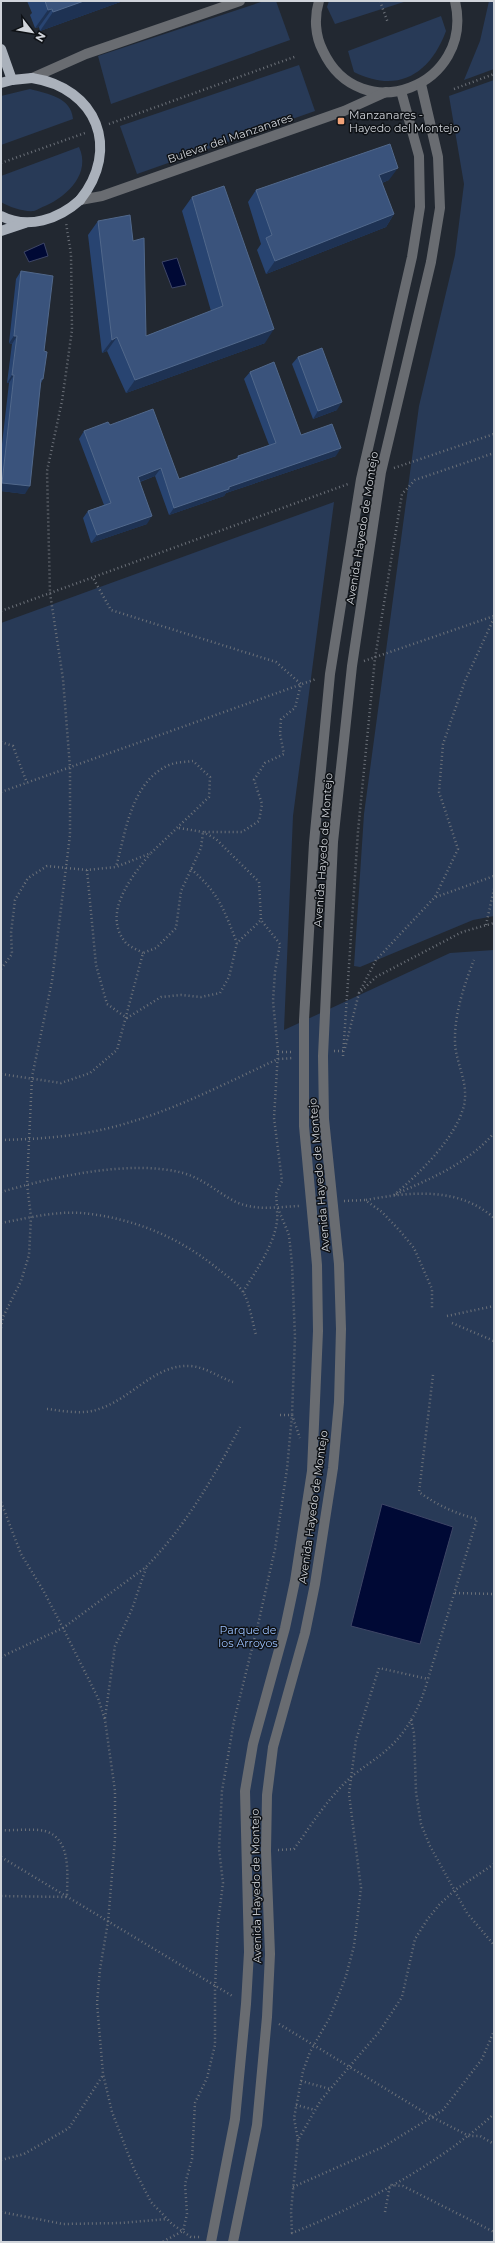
<svg xmlns="http://www.w3.org/2000/svg" width="495" height="2243" viewBox="0 0 495 2243" font-family="Montserrat,sans-serif">
<style>
.green{fill:#283a57}
.water{fill:#000935;stroke:#3e4666}
.lines{fill:none;stroke-linecap:round;stroke-linejoin:round}
.path{stroke:#6c7179;stroke-width:2.5;stroke-dasharray:1 3;stroke-linecap:butt}
.minor{stroke:#696c71;stroke-width:10}
.major{stroke:#aab1bb;stroke-width:10}
.major-bridge{stroke:#aab1bb;stroke-width:10}
.wall{fill:#284471}
.shaded-wall{fill:#1e3253}
.building{fill:#3a537c;stroke:#51688b}
.poi-dot{fill:#f0a278;stroke:#0e1115;stroke-width:1.5}
.labels{text-anchor:middle;stroke-width:3;stroke-linejoin:round;paint-order:stroke}
.poi-label{font-size:11px;fill:#d0d4da;stroke:#0e1115;text-anchor:start}
.street-label{font-size:11px;fill:#d0d4da;stroke:#0e1115}
.park-label{font-size:11px;fill:#9ac0fd;stroke:#0e1115}
</style>
<rect width="100%" height="100%" fill="#222831"/>
<!-- green -->
<g class="green">
<polygon points="264,1 276,1 290,40 111,104 98,56"/>
<polygon points="329,1 407,1 335,24 327,7"/>
<polygon points="489,1 494,1 494,69 464,80 480,41"/>
<path d="M441 16 446 31C430 74 398 94 354 72L348 51Z"/>
<polygon points="299,65 315,111 137,174 120,126"/>
<polygon points="494,80 494,916 473,920 360,967 354,966 364,814 419,406 455,255 464,184 449,96"/>
<path d="M30 89C48 94 71 97 73 119L1 145V96Z"/>
<path d="M79 147C91 173 68 196 45 206 42 207 37 210 34 211 24 212 9 207 1 202V176Z"/>
<polygon points="334,502 293,816 284,1030 450,953 494,950 494,2242 1,2242 1,623"/>
</g>
<!-- water -->
<g class="water">
<polygon points="44,243 48,256 29,262 24,252"/>
<polygon points="177,258 186,285 172,288 162,262"/>
<polygon points="382,1504 453,1527 420,1644 351,1626"/>
</g>
<g class="lines">
<!-- path -->
<g class="path">
<polyline points="380,1 388,23"/>
<polyline points="454,89 494,74"/>
<polyline points="109,124 297,56"/>
<polyline points="1,163 85,133"/>
<polyline points="394,468 494,434"/>
<polyline points="1,611 348,484"/>
<polyline points="364,661 494,616"/>
<polyline points="1,742 13,746 27,783"/>
<polyline points="1,792 316,679"/>
<polyline points="179,828 203,832 216,839 259,882 261,920"/>
<path d="M191 869C219 893 224 910 237 943"/>
<polyline points="87,870 96,965 107,1004 127,1018 161,997 181,995 201,997 220,993 229,977 237,943 261,920 280,944 275,972 273,1001 278,1052 274,1118 282,1181 276,1194 277,1206 289,1235 292,1264 295,1337 292,1415 287,1469 275,1549 259,1620 234,1721 222,1791 219,1849 223,1883 218,1922 215,1988 215,2045 207,2078 195,2103 192,2159 185,2184 187,2214 183,2231 162,2242"/>
<polyline points="436,897 494,876"/>
<polyline points="486,925 494,889"/>
<path d="M143 953C138 950 130 947 126 943 101 914 132 876 150 854"/>
<path d="M1 969 12 954 11 933 15 900 28 878 47 866 87 870 116 867 151 853 209 797 210 777 193 761C186 762 176 762 169 765 131 782 126 831 116 867"/>
<polyline points="359,993 376,960 435,897 458,849 439,792 443,744 465,681 494,618"/>
<polyline points="345,1048 359,993 376,977 462,932 494,923"/>
<polyline points="334,1051 344,1051"/>
<polyline points="278,1052 291,1052"/>
<polyline points="343,1056 358,831 375,658 402,494 415,480 494,453"/>
<polyline points="1,1074 61,1083 90,1073 117,1050 143,953 156,948 176,928 181,891 201,848 203,832 242,832 259,821 262,804 254,780 265,763 284,754 280,734 281,719 295,708 301,684 276,662 111,610 93,578"/>
<path d="M1 1140C42 1139 84 1136 124 1124 177 1109 228 1082 278 1059L293 1058"/>
<path d="M1 1192C53 1177 130 1159 183 1173 204 1179 218 1193 236 1202 256 1211 278 1207 299 1206"/>
<path d="M396 1194C432 1178 467 1164 494 1133"/>
<path d="M394 1195C418 1175 457 1137 464 1105 469 1083 456 1064 455 1043 454 1015 464 985 474 960"/>
<path d="M366 1200C409 1192 458 1186 494 1218"/>
<polyline points="344,1201 365,1200 382,1212 400,1231 414,1248 432,1289 432,1309"/>
<path d="M1 1223C28 1218 55 1211 82 1213 133 1218 179 1237 218 1269 226 1275 237 1283 243 1292 249 1301 253 1324 256 1335"/>
<path d="M243 1292C256 1270 280 1238 277 1211"/>
<polyline points="447,1316 494,1306"/>
<polyline points="452,1323 494,1341"/>
<polyline points="1,1328 3,1317 21,1281 29,1255 31,1217 27,1184 32,1077 52,981 70,835 70,767 63,679 50,593 47,471 62,401 72,330 71,254 66,223"/>
<path d="M47 1409C64 1411 83 1415 99 1409 131 1399 155 1364 190 1366 206 1367 218 1377 233 1382"/>
<polyline points="280,1415 292,1415 300,1438"/>
<polyline points="1,1502 21,1554 43,1590 63,1628 98,1698 105,1720 115,1791 115,1839 108,1922 100,1969 97,2003 103,2074 112,2112 134,2169 151,2202 172,2224 191,2237 200,2237"/>
<polyline points="455,1593 494,1594"/>
<path d="M1 1657 63 1628 146 1567C185 1527 214 1477 240 1427"/>
<polyline points="105,1718 115,1646 132,1609 146,1568"/>
<polyline points="411,1720 414,1733 416,1792 421,1824 430,1846 467,1913 494,1945"/>
<path d="M1 1830C14 1831 32 1828 45 1831 72 1839 67 1875 67 1897L1 1896"/>
<path d="M278 1850 294 1849C312 1824 328 1798 351 1777 364 1766 379 1758 392 1745 410 1727 421 1704 428 1679"/>
<polyline points="1,1857 234,1997"/>
<path d="M494 1864 455 1890 439 1905 427 1920 415 1939 402 1997 379 2032 321 2100 298 2140 291 2211 292 2233C364 2204 436 2166 494 2114"/>
<polyline points="279,2024 432,2117 469,2136 480,2136 494,2144"/>
<polyline points="301,2081 330,2089"/>
<polyline points="296,2105 315,2110"/>
<path d="M298 2140 294 2118 303 2071 310 2052 330 2017 346 1976 354 1946 361 1888 349 1794 356 1740 379 1668 428 1679 477 1519C456 1514 437 1505 419 1492L433 1375"/>
<polyline points="1,2160 24,2154 69,2128 103,2075"/>
<polyline points="293,2187 383,2147 443,2110 482,2059 494,2031"/>
<polyline points="1,2212 63,2224 121,2223 167,2219"/>
<polyline points="385,2212 390,2185 403,2186 494,2232"/>
<polyline points="492,2242 494,2241"/>
</g>
<!-- minor -->
<g class="minor">
<path d="M319 1C314 17 315 36 323 51 360 130 475 86 455 1"/>
<polyline points="32,78 86,54 240,1"/>
<polyline points="80,200 102,196 344,111 386,92"/>
<polyline points="211,2242 235,2119 246,2004 249,1952 245,1791 253,1744 285,1628 295,1581 312,1471 318,1331 317,1265 304,1126 304,1020 314,843 330,674 361,479 412,257 420,207 419,156 401,91"/>
<polyline points="233,2242 257,2125 267,2017 270,1954 266,1851 267,1795 273,1747 305,1633 315,1584 333,1468 339,1402 341,1329 339,1264 324,1119 323,1056 333,842 352,666 381,472 431,262 440,208 438,157 421,84"/>
</g>
<!-- major -->
<g class="major">
<polyline points="1,49 12,80"/>
<polyline points="1,83 12,80 32,78"/>
<path d="M1 216C28 230 59 219 80 200"/>
<polyline points="1,231 25,223"/>
</g>
<!-- major-bridge -->
<path class="major-bridge" d="M32 78C97 88 121 149 80 200"/>
</g>
<!-- wall -->
<g class="wall">
<polygon points="27,1 123,1 40,31 39,27 35,28 30,15 32,13"/>
<polygon points="389,180 382,183 394,214 386,227 266,274 257,250 261,244 248,202 256,190"/>
<polygon points="192,197 265,343 126,393 107,351 102,353 88,235 98,221 146,336 211,311 182,211"/>
<polygon points="21,271 44,351 43,379 41,383 25,494 1,491 1,453 9,383 7,383 12,344 9,343 16,279"/>
<polygon points="298,357 337,410 313,419 292,364"/>
<polygon points="250,372 301,435 336,456 226,493 224,496 169,515 155,476 140,482 147,524 91,543 83,518 88,511 104,505 79,439 84,431 110,425 179,479 236,459 238,456 269,445 244,379"/>
</g>
<!-- shaded-wall -->
<g class="shaded-wall">
<polygon points="84,1 123,1 40,31 53,12"/>
<polygon points="52,9 39,27 35,28 48,10"/>
<polygon points="398,168 389,180 370,187 379,175"/>
<polygon points="394,214 386,227 266,274 275,261"/>
<polygon points="274,329 265,343 126,393 135,380"/>
<polygon points="14,336 17,336 12,344 9,343"/>
<polygon points="117,337 107,351 102,353 112,340"/>
<polygon points="12,375 14,375 9,383 7,383"/>
<polygon points="342,402 337,410 313,419 318,411"/>
<polygon points="341,448 336,456 226,493 224,496 169,515 174,508 229,487"/>
<polygon points="161,468 155,476 133,484 138,477"/>
<polygon points="2,483 30,486 25,494 1,491 1,485"/>
<polygon points="152,516 147,524 91,543 97,535"/>
</g>
<!-- building -->
<g class="building">
<polygon points="45,1 84,1 53,12 52,9 48,10"/>
<polygon points="390,144 398,168 379,175 394,214 275,261 266,238 272,235 256,190"/>
<polygon points="224,186 274,329 135,380 117,337 112,340 98,221 130,215 133,241 144,238 146,336 223,306 192,197"/>
<polygon points="21,271 53,276 44,351 47,352 43,379 41,379 30,486 2,483 14,375 12,375 17,336 14,336"/>
<polygon points="322,348 342,402 318,411 298,357"/>
<polygon points="274,362 301,435 332,424 341,448 229,487 229,489 174,508 161,468 138,477 152,516 97,535 88,511 111,503 84,431 108,422 110,425 153,409 179,479 239,458 238,456 276,443 250,372"/>
</g>
<!-- markers -->
<rect class="poi-dot" x="337" y="117" width="8" height="8" rx="2"/>
<g class="labels">
<!-- poi labels -->
<g class="poi-label">
<text x="349" y="119">Manzanares -<tspan x="349" dy="13">Hayedo del Montejo</tspan></text>
</g>
<!-- street labels -->
<g class="street-label">
<text transform="translate(230 138) rotate(-19)" y="4">Bulevar del Manzanares</text>
<text transform="translate(362 528) rotate(-81)" y="4">Avenida Hayedo de Montejo</text>
<text transform="translate(323 850) rotate(-86)" y="4">Avenida Hayedo de Montejo</text>
<text transform="translate(319 1175) rotate(-95)" y="4">Avenida Hayedo de Montejo</text>
<text transform="translate(313 1507) rotate(-82)" y="4">Avenida Hayedo de Montejo</text>
<text transform="translate(256 1886) rotate(-91)" y="4">Avenida Hayedo de Montejo</text>
</g>
<!-- park labels -->
<g class="park-label">
<text x="248" y="1634">Parque de<tspan x="248" dy="13">los Arroyos</tspan></text>
</g>
</g>
<!-- border -->
<rect width="495" height="2243" fill="none" stroke="#d0d4da" stroke-width="4"/>
<!-- north arrow -->
<g transform="translate(32 32) rotate(121)" stroke="#0e1115" stroke-width="3" paint-order="stroke">
<path d="M0-3L7 15L0 10L-7 15Z" fill="#d0d4da"/>
<text y="-6" font-size="11" font-weight="bold" text-anchor="middle" fill="#d0d4da">N</text>
</g>
</svg>
